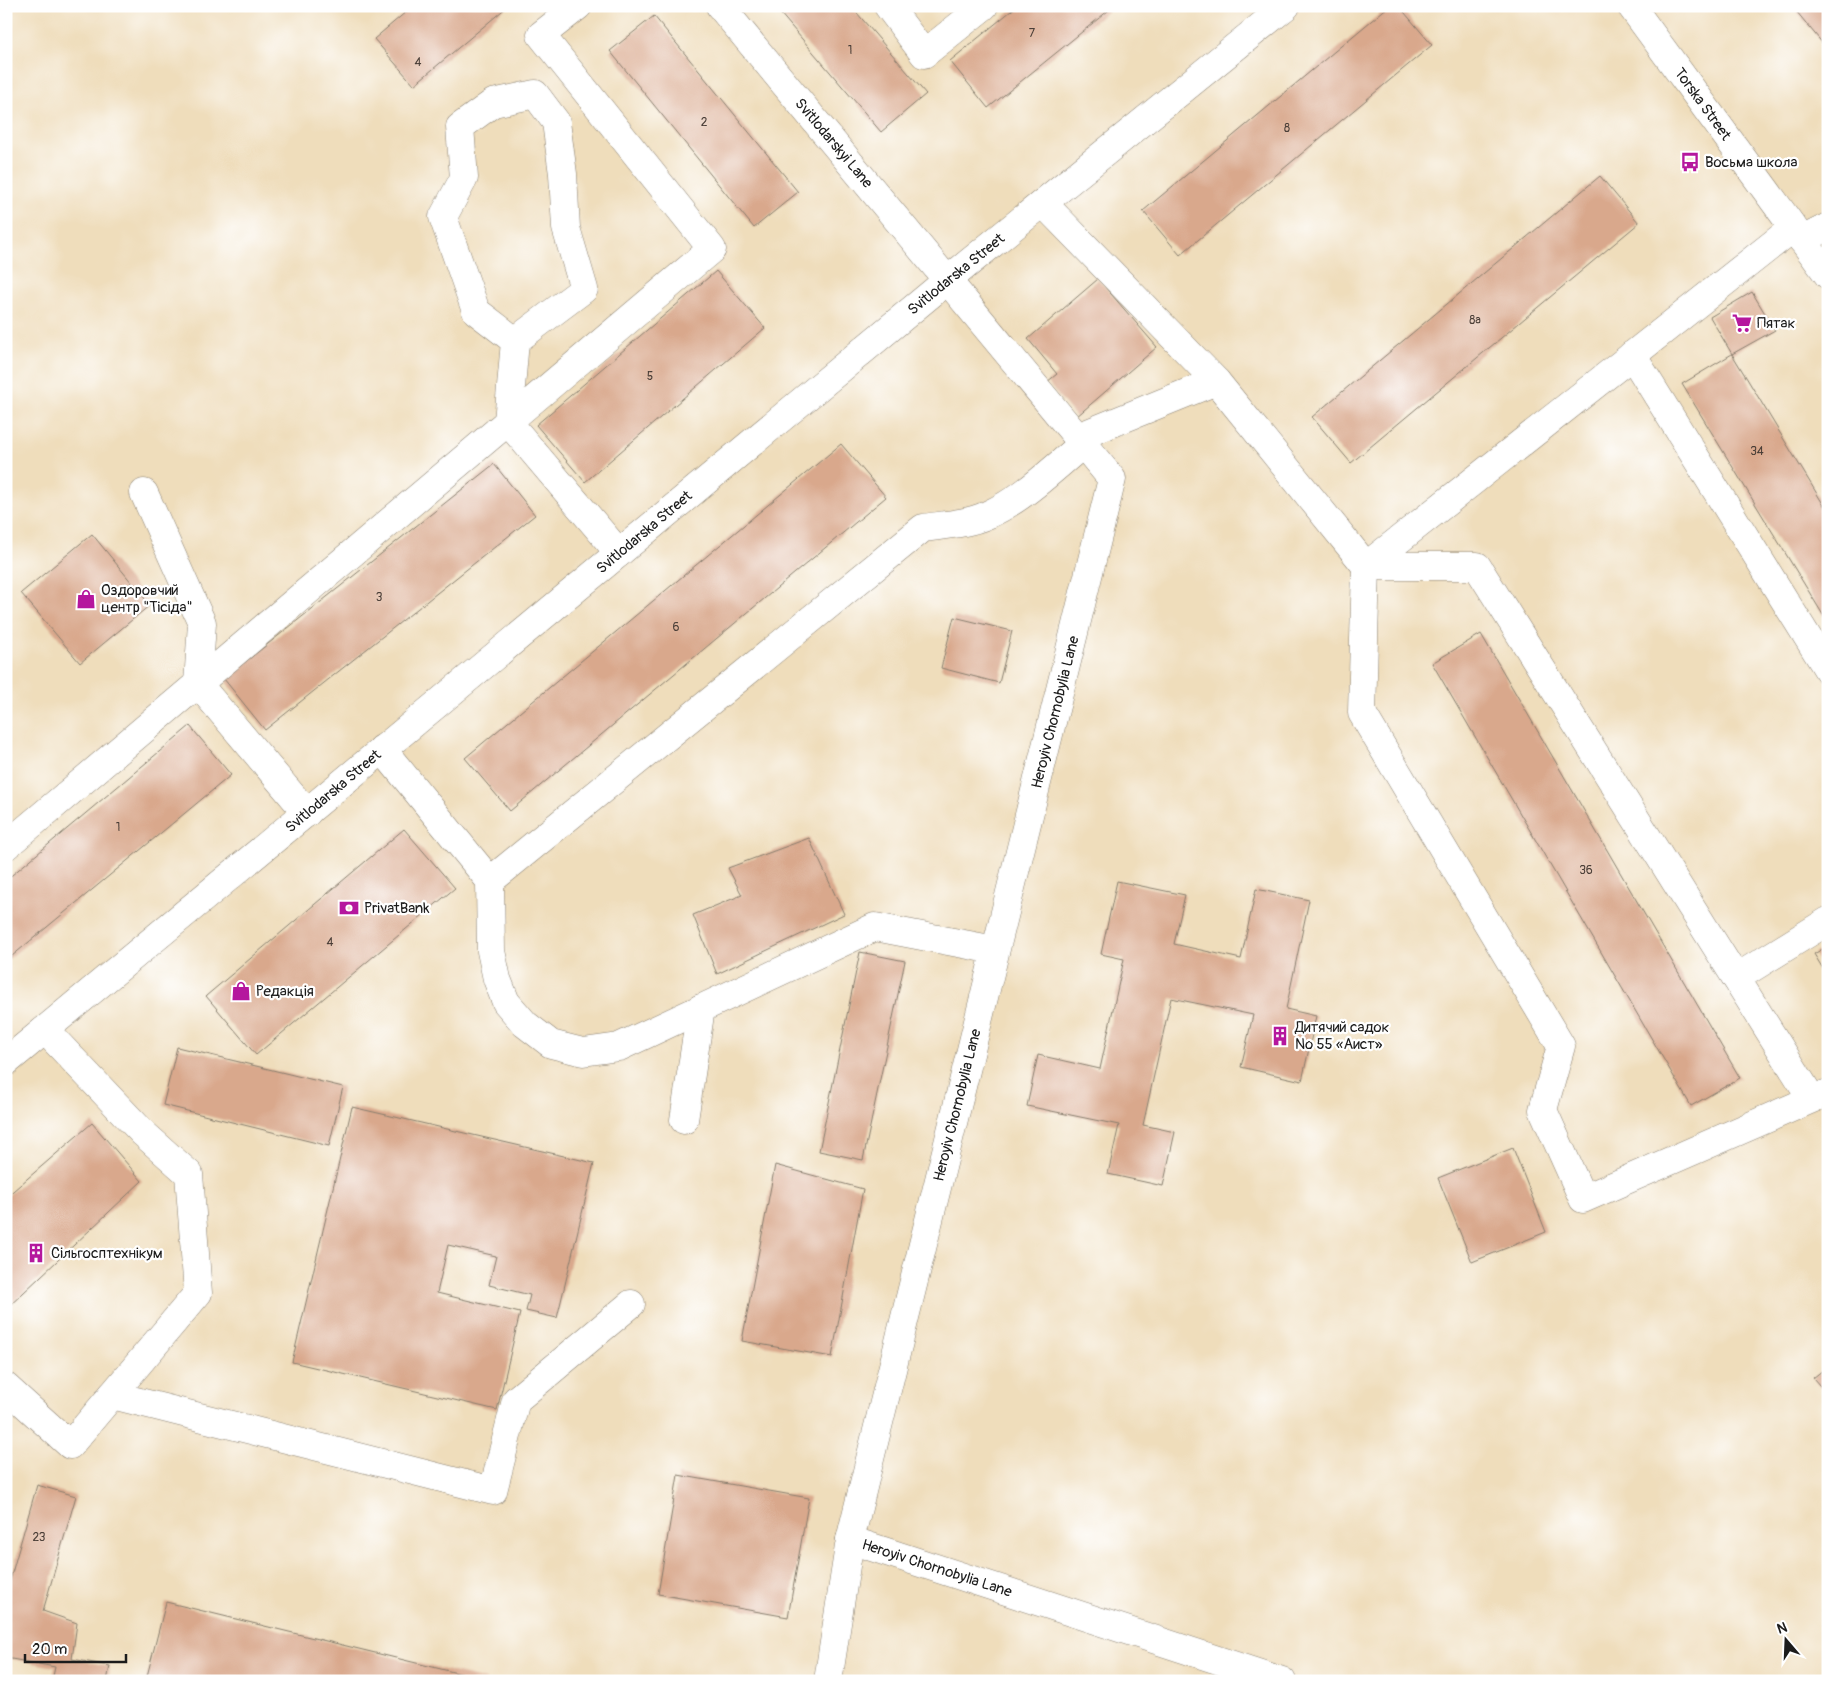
<svg xmlns="http://www.w3.org/2000/svg" width="1834" height="1687" viewBox="0 0 1834 1687" font-family="Pangolin,sans-serif">
<style>
.building{fill:#d9a88c}
.lines{fill:none;stroke-linecap:round;stroke-linejoin:round}
.minor-casing{stroke:#867c6c;stroke-width:29}
.major-casing{stroke:#867c6c;stroke-width:29}
.minor{stroke:#fff;stroke-width:28}
.major{stroke:#fff;stroke-width:28}
.labels{text-anchor:middle;stroke-width:4.5;stroke-linejoin:round;paint-order:stroke}
.number-label{font-size:12px;fill:#4b3f38}
.street-label{font-size:15px;fill:#1c1c1c;stroke:#fff}
.poi-label{font-size:15px;fill:#1c1c1c;stroke:#fff;text-anchor:start}
</style>
<rect width="100%" height="100%" fill="#fff"/>
<filter id="ink" filterUnits="userSpaceOnUse"><feTurbulence type="fractalNoise" baseFrequency=".02" numOctaves="2"/><feDisplacementMap in="SourceGraphic" scale="10" xChannelSelector="R" yChannelSelector="G"/><feConvolveMatrix kernelMatrix="1 2 1 2 8 2 1 2 1" color-interpolation-filters="sRGB"/></filter>
<filter id="wash" filterUnits="userSpaceOnUse"><feTurbulence type="fractalNoise" baseFrequency=".0096" numOctaves="4" result="noise"/><feDisplacementMap in="SourceGraphic" scale="20" xChannelSelector="R" yChannelSelector="G"/><feGaussianBlur stdDeviation="1.12" result="paint"/><feColorMatrix in="noise" values="0 0 0 0 0 0 0 0 0 0 0 0 0 0 0 0 0 1.4 0 .05"/><feComposite in="paint" operator="in"/></filter>
<g filter="url(#wash)">
<rect width="100%" height="100%" fill="#efddbb"/>
<g id="blocks">
<!-- building -->
<g class="building">
<polygon points="413,6 508,6 414,85 374,39"/>
<polygon points="774,6 851,6 926,94 881,132"/>
<polygon points="1017,6 1114,6 988,108 950,61"/>
<polygon points="1389,6 1399,6 1432,45 1180,255 1143,211"/>
<polygon points="1792,6 1828,6 1828,50"/>
<polygon points="654,16 798,192 754,228 610,51"/>
<polygon points="1600,176 1639,223 1351,463 1312,417"/>
<polygon points="716,271 765,328 585,482 536,425"/>
<polygon points="1098,279 1157,347 1076,417 1047,382 1057,374 1028,339"/>
<polygon points="1752,292 1775,330 1732,354 1710,317"/>
<polygon points="1732,354 1828,512 1828,623 1682,384"/>
<polygon points="841,444 886,497 510,811 465,758"/>
<polygon points="494,464 535,515 265,730 224,679"/>
<polygon points="92,534 150,605 80,663 21,593"/>
<polygon points="954,617 1012,631 999,683 941,668"/>
<polygon points="1481,634 1740,1078 1691,1106 1432,663"/>
<polygon points="190,726 231,775 6,961 6,880"/>
<polygon points="404,829 455,888 256,1055 206,996"/>
<polygon points="809,838 844,914 717,974 693,915 742,895 728,868"/>
<polygon points="1117,881 1185,895 1174,944 1241,959 1256,889 1309,900 1286,1009 1316,1016 1302,1081 1241,1067 1253,1015 1171,998 1143,1125 1175,1132 1163,1186 1108,1174 1119,1125 1027,1106 1038,1055 1100,1069 1124,959 1101,954"/>
<polygon points="1828,946 1828,977 1814,954"/>
<polygon points="860,952 905,961 863,1160 819,1151"/>
<polygon points="177,1047 343,1087 329,1146 163,1105"/>
<polygon points="352,1107 594,1163 557,1318 526,1311 530,1295 489,1285 496,1256 448,1245 437,1293 520,1313 497,1410 292,1362"/>
<polygon points="92,1123 142,1181 6,1309 6,1197"/>
<polygon points="1513,1148 1546,1232 1472,1262 1438,1178"/>
<polygon points="775,1165 863,1189 832,1357 742,1341"/>
<polygon points="1828,1366 1828,1395 1813,1378"/>
<polygon points="678,1475 809,1498 788,1617 658,1594"/>
<polygon points="37,1485 76,1496 43,1611 77,1623 72,1659 110,1666 107,1681 52,1681 55,1667 6,1658 6,1594"/>
<polygon points="166,1602 486,1680 486,1681 146,1680"/>
</g>
</g>
</g>
<g filter="url(#ink)">
<use href="#blocks" fill-opacity="0" stroke="#867c6c" stroke-width="1"/>
<g class="lines">
<defs>
<g id="minor">
<polyline points="720,6 1112,479 850,1540 1282,1681"/>
<polyline points="888,6 924,54 984,6"/>
<polyline points="1043,203 1216,381"/>
<polyline points="1802,240 1828,227"/>
<polyline points="515,341 476,311 443,217 464,178 460,127 493,103 535,94 556,122 563,174 566,228 584,289 515,341 508,422 619,553"/>
<polyline points="1632,355 1828,670"/>
<polyline points="1078,437 1216,381 1366,566 1793,228"/>
<polyline points="144,493 202,623 198,684 307,813"/>
<polyline points="382,749 490,881 491,951 497,979 506,1002 525,1024 551,1044 583,1052 619,1047 875,927 995,950"/>
<polyline points="6,846 712,249 541,35 578,6"/>
<path d="M490 881 923 528C944 525 967 524 987 515 1023 499 1053 469 1083 444"/>
<polyline points="1736,978 1828,921"/>
<polyline points="6,1062 955,274 1286,6"/>
<polyline points="1812,1099 1583,1199 1543,1110 1561,1046 1362,713 1366,566 1477,566 1812,1099 1828,1093"/>
<polyline points="684,1120 701,1008"/>
<polyline points="6,1387 70,1445 198,1293 189,1174 143,1133 45,1030"/>
<polyline points="112,1395 493,1491 516,1400 631,1304"/>
<polyline points="828,1681 850,1540"/>
</g>
<polyline id="major" points="1631,6 1828,275"/>
</defs>
<!-- minor casing -->
<use href="#minor" class="minor-casing"/>
<!-- major casing -->
<use href="#major" class="major-casing"/>
<!-- minor -->
<use href="#minor" class="minor"/>
<!-- major -->
<use href="#major" class="major"/>
</g>
</g>
<!-- icons -->
<defs>
<symbol id="bus-bare" viewBox="-9 -9 18 18"><path d="M-5-6H5V4H4V6H2V4H-2V6H-4V4H-5ZM-3.5-4V0h7V-4ZM-3.5 1.2v1.5H-2V1.2ZM2 1.2v1.5H3.5V1.2Z" fill="#b5179e" stroke="#fff" stroke-width="2.5" paint-order="stroke"/></symbol>
<symbol id="supermarket-bare" viewBox="-9 -9 18 18"><path d="M-6-5.5h2.5l.6 2H6L4.5 2H-2.5L-4.4-4H-6ZM-1.5 3.2a1.3 1.3 0 1 0 .1 0ZM3 3.2a1.3 1.3 0 1 0 .1 0Z" fill="#b5179e" stroke="#fff" stroke-width="2.5" paint-order="stroke"/></symbol>
<symbol id="shop-bare" viewBox="-9 -9 18 18"><path d="M-5-2.5h2.3a2.7 3.5 0 0 1 5.4 0H5L5.5 6h-11ZM-1.5-2.5h3a1.5 2.3 0 0 0-3 0Z" fill="#b5179e" stroke="#fff" stroke-width="2.5" paint-order="stroke"/></symbol>
<symbol id="bank-bare" viewBox="-9 -9 18 18"><path d="M-6-4H6V4H-6ZM0-2.3a2.3 2.3 0 1 0 0 4.6a2.3 2.3 0 1 0 0-4.6Z" fill="#b5179e" stroke="#fff" stroke-width="2.5" paint-order="stroke"/></symbol>
<symbol id="building-bare" viewBox="-9 -9 18 18"><path d="M-4-6H4V6H1V3H-1V6H-4ZM-2.5-4.3h1.7v1.8h-1.7ZM.8-4.3h1.7v1.8H.8ZM-2.5-1h1.7V.8h-1.7ZM.8-1h1.7V.8H.8Z" fill="#b5179e" stroke="#fff" stroke-width="2.5" paint-order="stroke"/></symbol>
</defs>
<g fill-rule="evenodd">
<use href="#bus-bare" x="1676" y="148" width="28" height="28"/>
<use href="#supermarket-bare" x="1728" y="309" width="28" height="28"/>
<use href="#shop-bare" x="72" y="585" width="28" height="28"/>
<use href="#bank-bare" x="335" y="894" width="28" height="28"/>
<use href="#shop-bare" x="227" y="977" width="28" height="28"/>
<use href="#building-bare" x="1266" y="1022" width="28" height="28"/>
<use href="#building-bare" x="22" y="1239" width="28" height="28"/>
</g>
<g class="labels">
<!-- number labels -->
<g class="number-label">
<text x="1032" y="37">7</text>
<text x="850" y="54">1</text>
<text x="418" y="66">4</text>
<text x="704" y="126">2</text>
<text x="1287" y="132">8</text>
<text x="1475" y="324">8а</text>
<text x="650" y="380">5</text>
<text x="1757" y="455">34</text>
<text x="379" y="601">3</text>
<text x="676" y="631">6</text>
<text x="118" y="831">1</text>
<text x="1586" y="874">36</text>
<text x="330" y="946">4</text>
<text x="39" y="1541">23</text>
</g>
<!-- street labels -->
<g class="street-label">
<text transform="translate(1703 104) rotate(54)" y="5">Torska Street</text>
<text transform="translate(834 143) rotate(50)" y="5">Svitlodarskyi Lane</text>
<text transform="translate(956 274) rotate(-39)" y="5">Svitlodarska Street</text>
<text transform="translate(644 532) rotate(-40)" y="5">Svitlodarska Street</text>
<text transform="translate(1055 712) rotate(-76)" y="5">Heroyiv Chornobylia Lane</text>
<text transform="translate(333 791) rotate(-40)" y="5">Svitlodarska Street</text>
<text transform="translate(957 1105) rotate(-76)" y="5">Heroyiv Chornobylia Lane</text>
<text transform="translate(937 1568) rotate(18)" y="5">Heroyiv Chornobylia Lane</text>
</g>
<!-- poi labels -->
<g class="poi-label">
<text x="1705" y="167">Восьма школа</text>
<text x="1757" y="328">Пятак</text>
<text x="101" y="595">Оздоровчий<tspan x="101" dy="17">центр "Тісіда"</tspan></text>
<text x="364" y="913">PrivatBank</text>
<text x="256" y="996">Редакція</text>
<text x="1295" y="1032">Дитячий садок<tspan x="1295" dy="17">№ 55 «Аист»</tspan></text>
<text x="51" y="1258">Сільгосптехнікум</text>
</g>
</g>
<!-- margin -->
<rect width="1834" height="1687" fill="none" stroke="#fff" stroke-width="25"/>
<!-- north arrow -->
<g transform="translate(1786 1640) rotate(341)" stroke="#ffffff" stroke-width="4" paint-order="stroke">
<path d="M0-4L9 19L0 12L-9 19Z" fill="#1c1c1c"/>
<text y="-8" font-size="14" font-weight="bold" text-anchor="middle" fill="#1c1c1c">N</text>
</g>
<!-- scale -->
<path d="M25 1654v8h101v-8" fill="none" stroke="#1c1c1c" stroke-width="2.5"/>
<text x="32" y="1654" font-size="15" fill="#1c1c1c" stroke="#ffffff" stroke-width="4" paint-order="stroke">20 m</text>
</svg>
